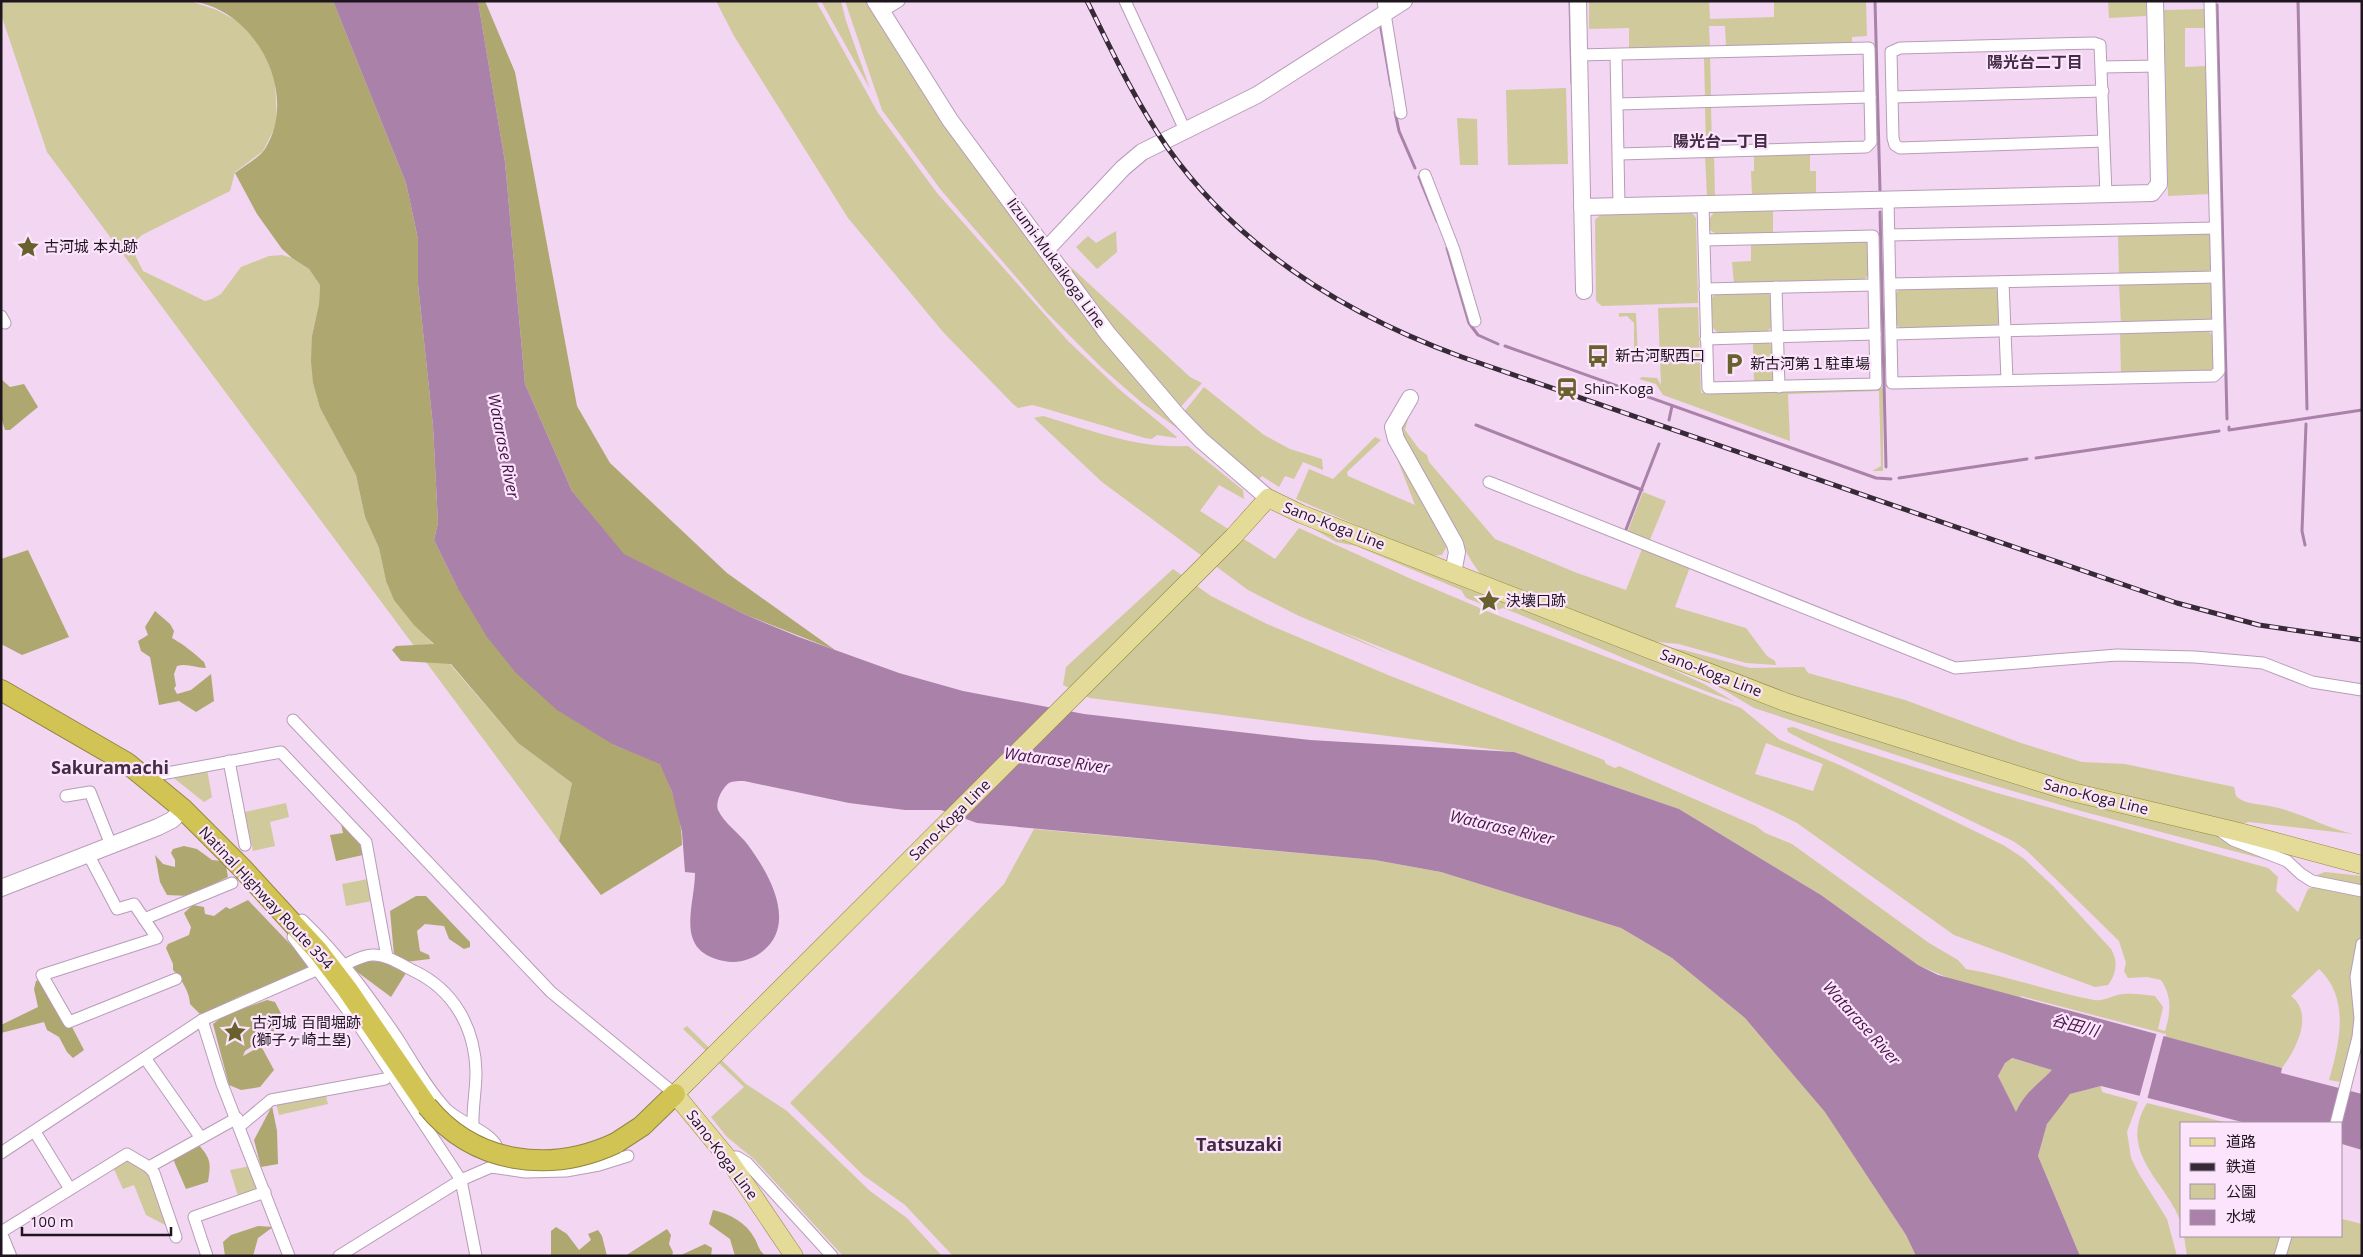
<svg xmlns="http://www.w3.org/2000/svg" width="2363" height="1257" viewBox="0 0 2363 1257" font-family="'Open Sans','Noto Sans JP',sans-serif">
<style>
.green{fill:#cfc99b;fill-rule:evenodd}
.forest{fill:#aea770}
.water{fill:#a981a9;fill-rule:evenodd}
.pier{fill:#f2d6f2}
.lines{fill:none;stroke-linecap:round;stroke-linejoin:round}
.stream{stroke:#a981a9;stroke-width:3}
.street-casing{stroke:#b79db7;stroke-width:13}
.secondary-casing{stroke:#b79db7;stroke-width:18}
.primary-casing{stroke:#938642;stroke-width:19}
.highway-casing{stroke:#938642;stroke-width:22}
.street{stroke:#fff;stroke-width:11}
.secondary{stroke:#fff;stroke-width:16}
.primary{stroke:#e4db99;stroke-width:18}
.highway{stroke:#d2c355;stroke-width:20}
.rail-casing{stroke:#362a36;stroke-width:5}
.rail{stroke:#fce5fc;stroke-width:3;stroke-dasharray:9;stroke-linecap:butt}
.highway-bridge-casing{stroke:#938642;stroke-width:22;stroke-linecap:butt}
.highway-bridge{stroke:#d2c355;stroke-width:20}
.labels{text-anchor:middle;stroke-width:4.5;stroke-linejoin:round;paint-order:stroke}
.poi-label{font-size:15px;fill:#1f151f;stroke:#fce5fc;text-anchor:start}
.street-label{font-size:15px;fill:#1f151f;stroke:#fce5fc}
.neighbourhood-label{font-size:16px;font-weight:bold;fill:#422c43;stroke:#fce5fc}
.water-label{font-size:16px;font-style:italic;fill:#461448;stroke:#fce5fc}
.quarter-label{font-size:18px;font-weight:bold;fill:#422c43;stroke:#fce5fc}
</style>
<rect width="100%" height="100%" fill="#f2d6f2"/>
<!-- green -->
<g class="green">
<polygon points="1,1 190,1 217,10 239,22 256,41 267,60 275,81 277,123 263,151 235,172 230,191 142,235 133,243 136,257 143,271 205,301 212,299 221,294 241,267 269,256 282,255 292,258 309,269 320,285 319,304 312,336 313,383 320,408 356,475 365,517 379,548 386,581 394,599 518,743 572,783 559,841 47,152 1,14"/>
<polygon points="716,1 816,1 878,113 937,193 1069,342 1120,390 1177,437 1176,438 1157,435 1152,439 1145,438 1040,407 1032,405 1018,408 1013,404 944,333 848,218 734,36"/>
<polygon points="821,1 841,1 846,21 870,89"/>
<polygon points="845,1 869,1 1188,436 1141,402 1102,368 1047,313 941,190 882,110"/>
<polygon points="1589,1 1709,1 1710,19 1774,17 1774,1 1866,1 1867,36 1852,37 1852,44 1726,47 1725,26 1709,26 1710,48 1629,50 1629,28 1589,29"/>
<polygon points="2108,1 2146,1 2146,16 2109,18"/>
<polygon points="2205,9 2207,28 2185,28 2185,67 2207,66 2210,194 2168,196 2164,10"/>
<polygon points="1710,56 1711,97 1705,97 1704,57"/>
<polygon points="1566,88 1568,164 1508,165 1506,90"/>
<polygon points="1705,106 1711,106 1712,147 1706,147"/>
<polygon points="1457,118 1477,119 1478,165 1460,165"/>
<polygon points="1810,153 1810,171 1816,171 1816,193 1752,195 1751,171 1754,171 1754,155"/>
<polygon points="1705,156 1714,156 1715,196 1707,196"/>
<polygon points="1773,211 1773,234 1716,234 1710,230 1710,218 1714,212"/>
<polygon points="1692,213 1696,218 1698,303 1602,306 1596,301 1595,220 1600,215"/>
<polygon points="1116,231 1117,252 1097,269 1076,247 1088,236 1096,243"/>
<polygon points="2205,232 2211,237 2212,267 2207,273 2119,275 2118,234"/>
<polygon points="1863,240 1869,245 1870,274 1862,281 1734,284 1732,262 1751,261 1751,242"/>
<polygon points="1060,257 1190,377 1202,383 1179,409 1140,364"/>
<polygon points="2207,282 2213,286 2213,317 2207,322 2121,325 2119,283"/>
<polygon points="1994,287 2000,292 2000,321 1996,326 1902,330 1896,324 1895,294 1900,289"/>
<polygon points="1766,292 1772,297 1773,326 1765,333 1719,334 1713,328 1711,298 1717,293"/>
<polygon points="1698,307 1701,393 1883,388 1883,471 1872,471 1881,466 1879,391 1788,394 1790,441 1663,395 1656,384 1639,379 1642,377 1657,378 1661,385 1658,308"/>
<polygon points="1619,313 1636,313 1638,358 1621,359 1620,355 1629,355 1634,349 1634,323 1627,316 1619,317"/>
<polygon points="2208,331 2213,336 2214,367 2209,372 2121,374 2120,333"/>
<polygon points="1753,342 1767,342 1774,347 1775,377 1770,382 1754,383"/>
<polygon points="1204,387 1264,435 1290,449 1322,459 1323,470 1303,462 1294,479 1285,476 1279,487 1262,476 1259,479 1232,459 1183,413"/>
<path d="M1043 416C1090 430 1138 449 1188 446L1243 490 1244 499 1219 485 1200 511 1275 559 1299 528 1409 578 1494 614 1741 708 1780 740 1842 766 2005 846 2023 858 2054 887 2111 949C2118 961 2117 973 2108 985L2095 987 1954 935 1797 823 1775 812 1609 739 1338 630 1392 655 1299 616 1248 590 1102 482 1034 418ZM1766 743 1823 764 1813 791 1755 774Z"/>
<polygon points="1408,419 1405,430 1419,449 1427,455 1429,462 1495,539 1577,573 1626,590 1642,549 1640,547 1690,567 1675,607 1746,628 1767,656 1775,661 1776,665 1746,663 1679,644 1647,641 1481,575 1472,562 1401,435 1401,425"/>
<polygon points="1375,437 1381,440 1347,472 1348,476 1415,505 1395,453 1447,546 1442,555 1432,556 1417,551 1296,499 1309,469 1333,479"/>
<polygon points="1643,492 1666,501 1649,542 1627,533"/>
<path d="M1312 528 1628 649 1704 684 1735 702C1656 673 1581 639 1503 608L1497 610 1466 598 1461 590 1356 546 1336 542Z"/>
<path d="M1173 569 1211 596 1267 624 1388 675 1604 760 1606 764 1615 768 1619 766 1756 826 1765 833 1792 844 1929 943 1958 960 1966 969C2009 976 2050 992 2094 1000 2105 1002 2114 994 2124 994 2134 993 2145 995 2155 996L2163 1007 2158 1029 2165 1031C2171 1013 2172 996 2161 980L2147 977 2128 978 2124 971 2126 963 2119 941 2026 850 2013 841 1807 742 1788 732 1787 728 1793 727 1828 740 1997 793 2268 868 2278 877 2276 891 2298 912 2308 889 2313 887 2357 894 2362 896V932L2354 960 2356 1025 2341 1082 2329 1080C2339 1045 2351 999 2319 969L2291 996C2314 1014 2297 1048 2282 1068L2166 1037V1034L2021 996 2020 998 1953 980 1918 965 1821 895 1679 809 1514 752 1090 698 1063 685 1066 667Z"/>
<path d="M1664 647 1684 650 1750 668 1804 667 1808 673 1905 700 2021 743 2082 762 2125 764 2234 787 2236 796C2244 804 2258 804 2269 806 2298 811 2324 827 2353 834L2249 822 2241 824 2074 786 1808 703Z"/>
<polygon points="1707,680 2201,827 2279,863 2081,811 1945,771 1754,708"/>
<polygon points="207,769 212,797 204,802 170,775"/>
<polygon points="286,803 289,817 270,822 275,846 253,851 245,812"/>
<polygon points="1034,829 1375,860 1441,872 1621,928 1672,958 1745,1018 1825,1111 1906,1235 1916,1256 953,1256 905,1205 863,1175 790,1103 1004,884"/>
<polygon points="2325,872 2362,876 2362,887 2312,877"/>
<polygon points="368,879 372,901 346,906 342,884"/>
<polygon points="687,1026 746,1084 787,1111 870,1191 907,1218 942,1256 843,1256 754,1159 727,1137 711,1117 744,1087 683,1029"/>
<polygon points="2011,1058 2053,1070 2016,1113 1998,1076 2005,1063"/>
<polygon points="2101,1086 2102,1092 2138,1102 2127,1132 2131,1158 2139,1174 2167,1219 2177,1256 2080,1256 2038,1156 2047,1124 2059,1106 2070,1094"/>
<polygon points="325,1092 328,1104 279,1115 276,1103"/>
<path d="M2147 1103 2228 1123H2182V1225C2169 1183 2116 1154 2147 1103Z"/>
<polygon points="128,1158 151,1176 169,1227 146,1215 134,1185 123,1189 113,1167"/>
<polygon points="251,1166 262,1190 239,1199 230,1170"/>
<polygon points="2342,1219 2362,1224 2362,1256 2187,1256 2184,1236 2342,1236"/>
</g>
<!-- forest -->
<g class="forest">
<path d="M190 1H333L406 183 418 239V284L433 426 438 523 434 540 457 587 614 745 660 763C672 788 682 818 682 845L601 895 559 841 572 783 518 743 451 664 401 661 392 650 396 646 434 644 414 625 394 600 386 581 379 548 365 517 356 475 320 408 313 383 311 361 312 336 319 304 320 285 309 269 292 258 282 249 257 214 235 173C244 166 259 158 265 149 300 93 255 8 190 1Z"/>
<polygon points="478,1 485,1 515,72 577,406 610,463 727,573 835,650 746,615 623,554 572,491 525,384 505,162"/>
<polygon points="1,379 10,387 24,384 38,407 10,430 5,430 1,417"/>
<polygon points="28,550 69,637 22,655 1,644 1,559"/>
<path d="M155 611 170 624 174 631 172 638C183 644 194 653 204 662L206 668C196 668 187 663 177 666L174 674 176 686 174 688 177 694 191 690 211 674 214 701 196 712 179 701 159 705 150 657 141 651 138 641 148 635 145 627Z"/>
<polygon points="340,819 361,843 363,855 336,861 330,835 343,833"/>
<polygon points="184,846 197,849 212,860 221,861 226,866 228,877 189,896 167,895 160,882 155,855 163,864 175,867 175,860 171,853 173,849"/>
<polygon points="416,896 426,896 470,942 470,947 464,949 449,939 444,926 425,924 417,931 420,951 429,955 430,959 405,962 394,955 390,911"/>
<path d="M248 900 310 965 302 971 238 997 201 1015 190 1004C190 993 181 978 173 970V964L166 948 168 944 189 935 191 927 184 913 193 905 204 907 205 914 214 916 226 907 230 909Z"/>
<polygon points="361,960 383,962 406,973 391,997 352,968"/>
<polygon points="40,979 72,1027 84,1050 73,1058 67,1052 59,1037 47,1030 44,1022 1,1033 1,1025 38,1007 34,989 36,981"/>
<polygon points="267,1000 275,1002 286,1023 245,1051 243,1056 261,1046 274,1070 260,1087 241,1090 229,1085 213,1024 225,1015"/>
<polygon points="272,1106 277,1131 278,1164 261,1167 254,1140"/>
<path d="M198 1144C211 1159 211 1163 208 1182L186 1189 173 1159Z"/>
<path d="M713 1210C730 1214 746 1222 755 1239 759 1247 759 1251 766 1256H735L730 1239 709 1224Z"/>
<polygon points="258,1226 273,1227 258,1238 253,1256 225,1256 223,1242 231,1235"/>
<polygon points="556,1227 567,1234 579,1250 591,1240 588,1234 598,1230 602,1236 607,1256 551,1256 551,1231"/>
<polygon points="667,1229 671,1235 669,1244 673,1252 672,1256 625,1256"/>
<polygon points="705,1244 712,1248 711,1256 679,1256"/>
</g>
<!-- water -->
<path class="water" d="M333 1H478L505 162 525 384 572 491 624 554 746 615 799 637 899 673 963 691 1084 714 1310 740 1514 752 1679 809 1821 895 1918 965 1938 975 2282 1068 2281 1073 2362 1094V1150L2342 1144V1123H2246L2101 1086 2070 1094 2047 1124 2038 1156 2080 1256H1916L1906 1235 1825 1112 1745 1018 1672 958 1621 928 1441 872 1375 860 977 823 941 810H905L849 803 744 781C740 781 733 781 729 783 722 788 715 802 718 810 724 823 740 834 748 845 768 872 798 923 763 951 752 960 737 964 724 961 673 951 695 906 695 873L685 872 682 832 672 792 660 764 614 745 557 710 516 673 487 637 457 587 434 540 438 523 433 426 418 284V239L406 183ZM2012 1058 2052 1070C2037 1086 2025 1092 2016 1112L1998 1076 2005 1063Z"/>
<!-- pier -->
<polygon class="pier" points="2157,1032 2164,1034 2147,1100 2139,1098"/>
<g class="lines">
<!-- stream -->
<g class="stream">
<polyline points="1570,1 1572,83"/>
<polyline points="1875,1 1880,191"/>
<polyline points="2298,1 2307,409"/>
<polyline points="2217,5 2227,419"/>
<polyline points="1381,28 1391,86"/>
<polyline points="1395,112 1399,131 1415,168"/>
<polyline points="1419,177 1437,221"/>
<polyline points="1880,212 1886,467"/>
<polyline points="1447,248 1469,323 1478,335 1498,344"/>
<polyline points="1505,346 1876,478 1891,479"/>
<polyline points="1669,420 1672,406"/>
<polyline points="1476,425 1642,490"/>
<polyline points="2229,427 2229,430 2362,410"/>
<polyline points="2036,458 2219,431"/>
<polyline points="1899,478 2027,459"/>
<polyline points="1625,532 1659,444"/>
<polyline points="2305,545 2302,531 2306,424"/>
</g>
<defs>
<g id="street">
<polyline points="1125,1 1185,130"/>
<polyline points="1383,1 1401,113"/>
<polyline points="881,12 899,1"/>
<polyline points="1579,55 1869,48 1871,142 1866,147 1619,154"/>
<polyline points="1616,55 1619,206"/>
<polyline points="2102,67 2158,66"/>
<polyline points="1893,97 2103,91"/>
<polyline points="1618,104 1870,97"/>
<polyline points="2104,141 1900,148 1895,145 1893,138 1891,52 1900,48 2094,43 2100,45 2106,194"/>
<polyline points="1425,175 1454,250 1475,321"/>
<polyline points="1888,200 1892,383 2214,376 2219,371 2210,1"/>
<polyline points="1703,204 1708,388 1876,384 1873,236 1704,240"/>
<polyline points="1889,235 2215,228"/>
<polyline points="2003,282 2007,380"/>
<polyline points="1891,284 2216,277"/>
<polyline points="1776,287 1779,387"/>
<polyline points="1705,289 1873,285"/>
<polyline points="1,316 5,323"/>
<polyline points="1892,334 2217,325"/>
<polyline points="1706,339 1875,334"/>
<polyline points="1489,482 1955,668 2117,655 2195,657 2263,663 2312,682 2362,690"/>
<polyline points="293,720 551,992 675,1094"/>
<polyline points="229,761 245,845"/>
<polyline points="145,777 281,752 366,842 387,957"/>
<polyline points="66,796 90,792 111,845"/>
<polyline points="2219,830 2233,840 2287,861 2301,874 2312,881 2362,891"/>
<polyline points="88,854 117,909 134,904 157,938 42,975 69,1022 176,979"/>
<polyline points="144,919 232,883"/>
<path d="M302 920C339 955 367 994 396 1036 412 1061 426 1087 446 1109 460 1123 490 1131 497 1147"/>
<polyline points="293,937 360,1027 461,1180 476,1256"/>
<polyline points="202,1020 222,1084 289,1256"/>
<polyline points="145,1058 201,1138"/>
<polyline points="2336,1123 2358,1037 2360,1018 2356,977 2362,944"/>
<polyline points="240,1126 271,1100 385,1079"/>
<polyline points="35,1132 70,1189"/>
<path d="M1 1153 202 1020 314 971C321 969 327 971 333 969 347 966 357 956 372 955 386 954 402 965 414 971 454 990 475 1028 476 1072 476 1091 472 1109 473 1129"/>
<polyline points="727,1157 737,1157 747,1163 832,1256"/>
<polyline points="149,1167 154,1173 176,1237"/>
<polyline points="1,1232 127,1154 149,1167 237,1118"/>
<polyline points="207,1256 194,1217 265,1192"/>
<polyline points="339,1256 461,1180 491,1167 525,1172 566,1171 599,1165 628,1156"/>
<polyline points="2280,1256 2286,1236"/>
</g>
<g id="secondary">
<polyline points="875,1 950,120 1108,334 1177,415 1201,440 1268,498"/>
<polyline points="1578,1 1584,291"/>
<polyline points="1582,207 2152,193 2159,184 2155,1"/>
<polyline points="1046,250 1123,168 1142,152 1257,95 1404,1"/>
<polyline points="1410,398 1393,427 1396,439 1455,544 1457,552 1453,573"/>
<polyline points="1,888 158,827 172,820 183,809"/>
<polyline points="1,1239 8,1256"/>
</g>
<polyline id="primary" points="794,1256 727,1157 675,1094 1233,537 1268,498 1301,514 1785,702 1838,719 2068,791 2239,832 2362,865"/>
<g id="highway">
<polyline points="1,690 127,763 183,809 242,868 318,951 347,989 427,1106"/>
<polyline points="616,1143 642,1126 675,1094"/>
</g>
</defs>
<!-- street casing -->
<use href="#street" class="street-casing"/>
<!-- secondary casing -->
<use href="#secondary" class="secondary-casing"/>
<!-- primary casing -->
<use href="#primary" class="primary-casing"/>
<!-- highway casing -->
<use href="#highway" class="highway-casing"/>
<!-- street -->
<use href="#street" class="street"/>
<!-- secondary -->
<use href="#secondary" class="secondary"/>
<!-- primary -->
<use href="#primary" class="primary"/>
<!-- highway -->
<use href="#highway" class="highway"/>
<defs>
<path id="rail" d="M1087 1C1112 51 1135 101 1167 147 1239 249 1347 315 1462 357L2177 603 2259 625 2362 640"/>
</defs>
<!-- rail casing -->
<use href="#rail" class="rail-casing"/>
<!-- rail -->
<use href="#rail" class="rail"/>
<defs>
<path id="highway-bridge" d="M427 1106C474 1164 550 1174 616 1143"/>
</defs>
<!-- highway-bridge casing -->
<use href="#highway-bridge" class="highway-bridge-casing"/>
<!-- highway-bridge -->
<use href="#highway-bridge" class="highway-bridge"/>
</g>
<!-- icons -->
<defs>
<symbol id="sight-bare" viewBox="-9 -9 18 18"><path d="M0-6L1.8-2.2L6-1.7L2.9 1.2L3.7 5.4L0 3.3L-3.7 5.4L-2.9 1.2L-6-1.7L-1.8-2.2Z" fill="#68612d" stroke="#fce5fc" stroke-width="2.5" paint-order="stroke"/></symbol>
<symbol id="bus-bare" viewBox="-9 -9 18 18"><path d="M-5-6H5V4H4V6H2V4H-2V6H-4V4H-5ZM-3.5-4V0h7V-4ZM-3.5 1.2v1.5H-2V1.2ZM2 1.2v1.5H3.5V1.2Z" fill="#68612d" stroke="#fce5fc" stroke-width="2.5" paint-order="stroke"/></symbol>
<symbol id="parking-bare" viewBox="-9 -9 18 18"><path d="M-3.5-5.5H1a3.5 3.5 0 0 1 0 7H-1V5.5H-3.5ZM-1-3.4V-.6H.8a1.4 1.4 0 0 0 0-2.8Z" fill="#68612d" stroke="#fce5fc" stroke-width="2.5" paint-order="stroke"/></symbol>
<symbol id="station-bare" viewBox="-9 -9 18 18"><path d="M-3-6H3Q5-6 5-4V2Q5 4 3 4L4.5 6H3L1.5 4h-3L-3 6H-4.5L-3 4Q-5 4-5 2V-4Q-5-6-3-6ZM-3.5-4v3h7v-3ZM-3.5 1v1.5H-2V1ZM2 1v1.5H3.5V1Z" fill="#68612d" stroke="#fce5fc" stroke-width="2.5" paint-order="stroke"/></symbol>
</defs>
<g fill-rule="evenodd">
<use href="#sight-bare" x="12" y="231" width="32" height="32"/>
<use href="#bus-bare" x="1582" y="340" width="32" height="32"/>
<use href="#parking-bare" x="1718" y="348" width="32" height="32"/>
<use href="#station-bare" x="1551" y="373" width="32" height="32"/>
<use href="#sight-bare" x="1473" y="585" width="32" height="32"/>
<use href="#sight-bare" x="219" y="1016" width="32" height="32"/>
</g>
<g class="labels">
<!-- poi labels -->
<g class="poi-label">
<text x="44" y="252">古河城 本丸跡</text>
<text x="1615" y="361">新古河駅西口</text>
<text x="1750" y="369">新古河第１駐車場</text>
<text x="1584" y="394">Shin-Koga</text>
<text x="1506" y="606">決壊口跡</text>
<text x="252" y="1028">古河城 百間堀跡<tspan x="252" dy="17">(獅子ヶ崎土塁)</tspan></text>
</g>
<!-- street labels -->
<g class="street-label">
<text transform="translate(1056 263) rotate(54)" y="5">Iizumi-Mukaikoga Line</text>
<text transform="translate(1334 526) rotate(21)" y="5">Sano-Koga Line</text>
<text transform="translate(1711 673) rotate(21)" y="5">Sano-Koga Line</text>
<text transform="translate(2096 797) rotate(14)" y="5">Sano-Koga Line</text>
<text transform="translate(950 820) rotate(-45)" y="5">Sano-Koga Line</text>
<text transform="translate(266 898) rotate(47)" y="5">Natinal Highway Route 354</text>
<text transform="translate(722 1155) rotate(53)" y="5">Sano-Koga Line</text>
</g>
<!-- neighbourhood labels -->
<g class="neighbourhood-label">
<text x="2035" y="68">陽光台二丁目</text>
<text x="1721" y="147">陽光台一丁目</text>
</g>
<!-- water labels -->
<g class="water-label">
<text transform="translate(504 446) rotate(79)" y="6">Watarase River</text>
<text transform="translate(1057 760) rotate(8)" y="6">Watarase River</text>
<text transform="translate(1502 827) rotate(13)" y="6">Watarase River</text>
<text transform="translate(1862 1023) rotate(48)" y="6">Watarase River</text>
<text transform="translate(2075 1025) rotate(15)" y="6">谷田川</text>
</g>
<!-- quarter labels -->
<g class="quarter-label">
<text x="110" y="774">Sakuramachi</text>
<text x="1239" y="1151">Tatsuzaki</text>
</g>
</g>
<!-- border -->
<rect width="2363" height="1257" fill="none" stroke="#1f151f" stroke-width="5"/>
<!-- legend -->
<rect x="2180" y="1122" width="162" height="115" fill="#fce5fc" stroke="#a492a4"/>
<rect x="2190" y="1138" width="25" height="8" fill="#e4db99" stroke="#a492a4"/>
<text x="2226" y="1147" font-size="15" fill="#1f151f">道路</text>
<rect x="2190" y="1163" width="25" height="8" fill="#362a36" stroke="#a492a4"/>
<text x="2226" y="1172" font-size="15" fill="#1f151f">鉄道</text>
<rect x="2190" y="1184" width="25" height="15" fill="#cfc99b" stroke="#a492a4"/>
<text x="2226" y="1197" font-size="15" fill="#1f151f">公園</text>
<rect x="2190" y="1210" width="25" height="15" fill="#a981a9" stroke="#a492a4"/>
<text x="2226" y="1222" font-size="15" fill="#1f151f">水域</text>
<!-- scale -->
<path d="M22 1227v8h149v-8" fill="none" stroke="#1f151f" stroke-width="2.5"/>
<text x="30" y="1227" font-size="15" fill="#1f151f" stroke="#fce5fc" stroke-width="4" paint-order="stroke">100 m</text>
</svg>
